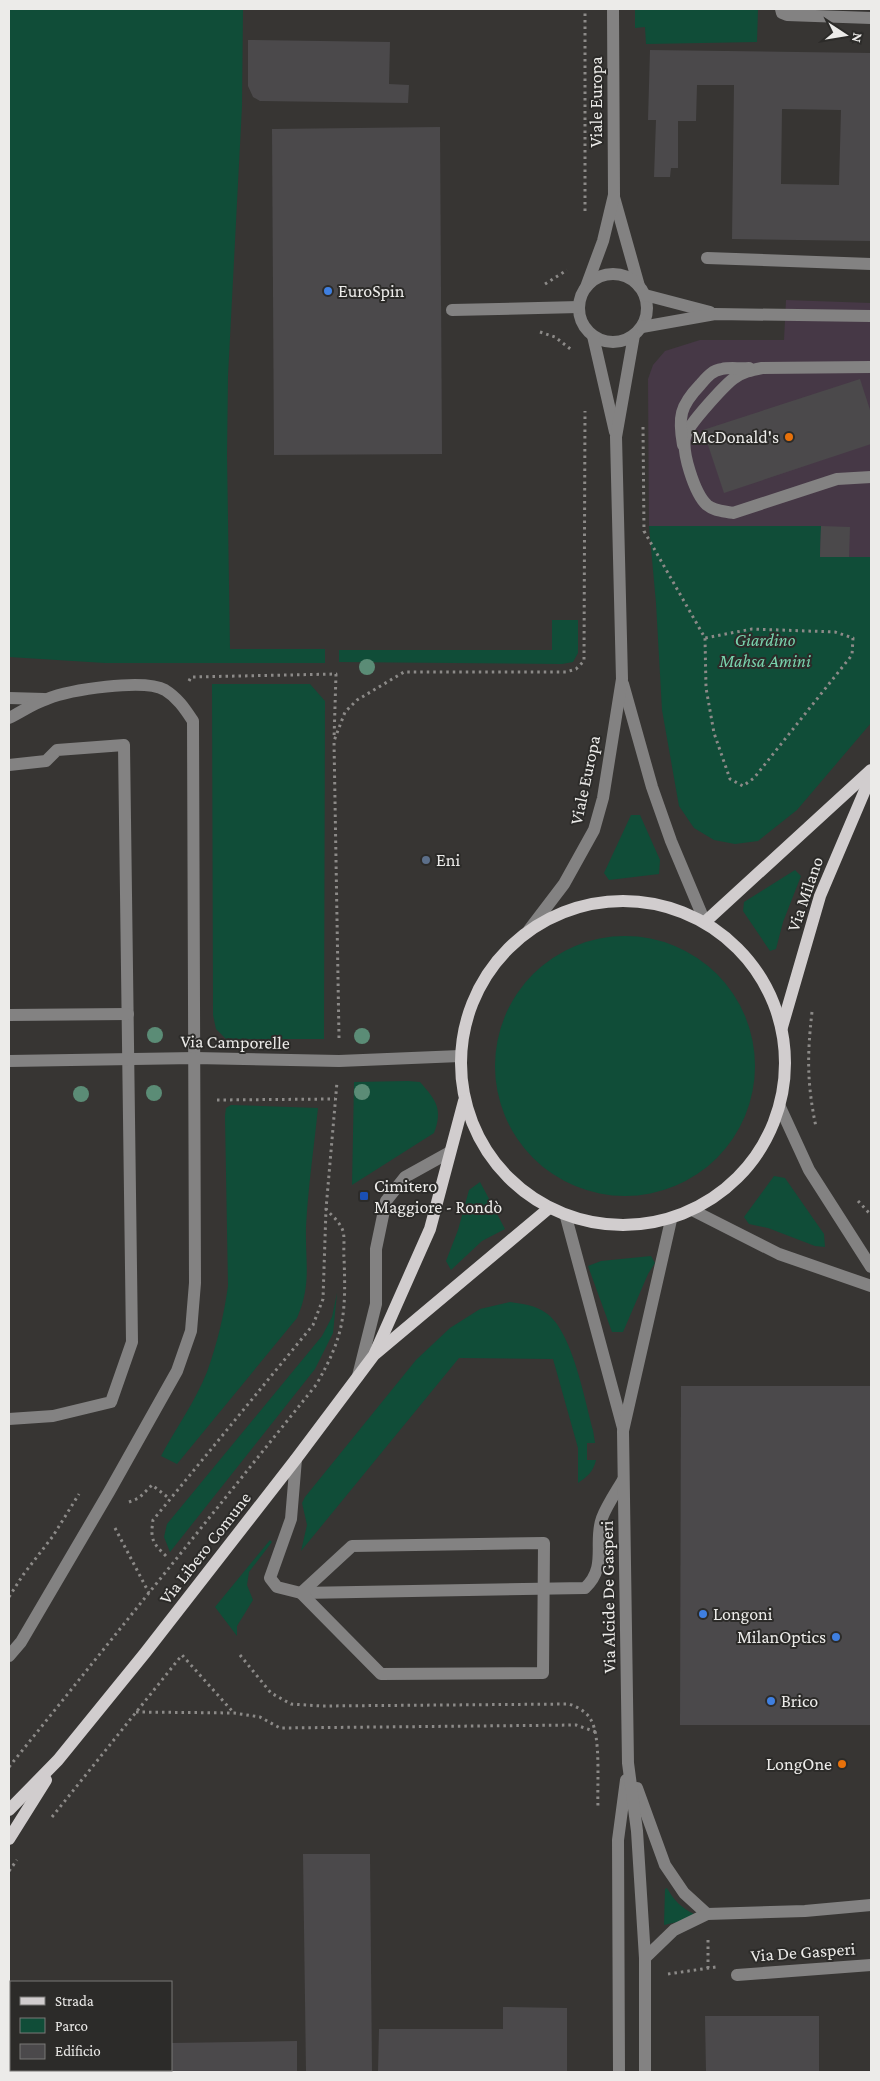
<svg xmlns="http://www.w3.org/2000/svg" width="880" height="2081" viewBox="0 0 880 2081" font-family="'Crimson Pro',serif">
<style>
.commercial{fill:#463846}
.green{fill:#104d38}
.building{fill:#4b494b;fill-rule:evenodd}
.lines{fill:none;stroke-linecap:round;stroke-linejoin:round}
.path{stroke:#8c8a88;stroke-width:3;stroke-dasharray:2.5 4;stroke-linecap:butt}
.minor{stroke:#838282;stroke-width:12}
.major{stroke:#d1cdce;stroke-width:12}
.tree{fill:#5b8c76}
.shop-dot{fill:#3f7fe0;stroke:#2c2b29;stroke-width:2}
.food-dot{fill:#e8710a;stroke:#2c2b29;stroke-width:2}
.service-dot{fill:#5c6f8a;stroke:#2c2b29;stroke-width:2}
.transit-dot{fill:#1a4fb4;stroke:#2c2b29;stroke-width:2}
.labels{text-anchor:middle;stroke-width:4;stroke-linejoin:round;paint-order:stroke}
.street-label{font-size:18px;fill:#ecebe9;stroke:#2c2b29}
.poi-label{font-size:18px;fill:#ecebe9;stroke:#2c2b29;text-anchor:start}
.park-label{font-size:18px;font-style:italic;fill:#79d3ad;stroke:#2c2b29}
</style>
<rect width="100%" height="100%" fill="#373533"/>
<!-- commercial -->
<polygon class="commercial" points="786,300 871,303 871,557 820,557 820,526 649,526 648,379 653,365 665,351 700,340 784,340"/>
<!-- green -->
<g class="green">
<polygon points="9,9 243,10 242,106 228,376 227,455 230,649 325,649 325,663 105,663 9,657"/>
<polygon points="635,9 758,9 757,42 646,44 645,27 635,28"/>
<polygon points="649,526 821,526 820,557 871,557 871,723 797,810 758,841 735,844 714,840 694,828 679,806 662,710 656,603"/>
<polygon points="552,620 578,620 578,653 573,662 562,664 339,662 339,650 552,650"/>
<polygon points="212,684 310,684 325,701 324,1039 226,1039 216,1029 213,1015"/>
<polygon points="631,815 640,815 660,860 659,874 609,880 604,873"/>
<polygon points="795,870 801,876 783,922 776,949 770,951 743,911 744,902"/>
<circle cx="625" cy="1066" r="130"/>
<path d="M408 1081 420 1082C436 1100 443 1109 434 1133L352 1185 354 1082Z"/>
<path d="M231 1105 318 1108C314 1147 308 1188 306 1227 305 1262 312 1284 297 1318L177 1464 161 1456C176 1428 195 1402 207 1372 217 1344 224 1315 228 1286L225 1116 226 1108Z"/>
<polygon points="774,1176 785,1178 824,1234 825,1247 815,1246 768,1228 749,1224 744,1217"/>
<polygon points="480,1182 505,1229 482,1241 451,1270 446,1261 458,1230 469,1190"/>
<polygon points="651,1256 655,1263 648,1274 623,1332 612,1332 588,1266 601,1261"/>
<polygon points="337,1293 333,1333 315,1369 170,1552 164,1537 167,1524 322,1336 332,1317"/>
<path d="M510 1302C523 1304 535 1305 546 1313 572 1330 585 1401 593 1430L595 1443H587V1460H596C593 1472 588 1476 578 1483V1448L553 1359 459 1358 301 1551 307 1525 302 1503 305 1497 416 1360 450 1328 480 1309Z"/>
<polygon points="270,1540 272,1542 249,1572 247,1585 253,1600 237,1626 237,1636 215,1607"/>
<path d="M667 1888C674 1901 682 1908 694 1914V1918L664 1925 665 1889Z"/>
</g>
<!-- building -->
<g class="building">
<polygon points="248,40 390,42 389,84 409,85 408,103 260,101 253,97 248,86"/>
<path d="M650 50 871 53V241L732 239 734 85H697L696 121H678V168H671L670 177H654L656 120H648ZM782 109 841 110 839 185 781 184Z"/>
<polygon points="440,127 442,454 274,455 272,129"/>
<polygon points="860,379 871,413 871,444 724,493 703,430"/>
<polygon points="821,526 850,527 849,557 820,557"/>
<polygon points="681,1386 871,1386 871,1725 680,1725"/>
<polygon points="303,1854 370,1854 372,2072 306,2072"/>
<polygon points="503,2007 567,2008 567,2072 378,2072 379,2029 503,2029"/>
<polygon points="705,2016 819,2016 819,2072 706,2072"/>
<polygon points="297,2041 297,2072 158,2072 158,2070 171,2070 171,2043"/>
</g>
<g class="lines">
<!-- path -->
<g class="path">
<polyline points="585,211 585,9"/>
<polyline points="545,284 567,270"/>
<polyline points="540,332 555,337 573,351"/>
<polyline points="643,427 644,531 705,638 752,629 835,632 853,638 852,655 754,778 743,786 730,779 714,733 706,688 705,638"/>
<polyline points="189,681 191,677 336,674 334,739"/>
<path d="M812 1012C807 1056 807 1084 816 1127"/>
<polyline points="339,1038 334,741 345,712 357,700 404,672 566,672 576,669 584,661 585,411"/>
<polyline points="217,1100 335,1099"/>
<polyline points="858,1201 871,1215"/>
<polyline points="129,1502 139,1498 152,1485 170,1499"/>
<polyline points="115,1528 149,1593"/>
<path d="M166 1556C153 1543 150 1540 153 1520L313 1325 323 1299 326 1209 337 1082"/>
<polyline points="9,1597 23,1575 53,1536 79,1494"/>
<path d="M240 1655 271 1693 291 1704 321 1706 569 1704C578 1707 587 1712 591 1720 601 1737 597 1785 598 1807"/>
<polyline points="136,1712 234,1713 260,1717 280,1728 576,1725 596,1732"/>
<path d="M9 1767 316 1385C345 1335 346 1313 344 1257 343 1249 346 1233 341 1227 338 1220 331 1215 326 1209"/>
<polyline points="52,1817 182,1655 233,1712"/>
<polyline points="9,1871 17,1860"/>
<polyline points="708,1940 708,1968"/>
<polyline points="668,1974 716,1967"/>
</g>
<!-- minor -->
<g class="minor">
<polyline points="781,9 782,13 787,15 871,18"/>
<polyline points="614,197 639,286"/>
<polyline points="707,258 871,264"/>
<circle cx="613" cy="308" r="34"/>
<polyline points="586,287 603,241 614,195 613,9"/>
<polyline points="645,295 710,312"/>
<polyline points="452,310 579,307"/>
<polyline points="642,327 715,314 871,316"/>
<polyline points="593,336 615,432"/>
<path d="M871 367 762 368C752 370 742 372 733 379 723 387 691 422 686 434 680 450 695 494 707 505 714 511 724 511 733 513L837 479 871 477"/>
<path d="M683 445C678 417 680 406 700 385 706 378 712 370 722 369 730 367 740 369 749 368"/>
<polyline points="623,684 652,787 671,841 705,922"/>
<polyline points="9,698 44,699"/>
<path d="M9 718C21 712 34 703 47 699 69 690 144 678 165 690 178 698 185 709 193 721L195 1283 191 1331 177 1371 109 1492 21 1642 9 1656"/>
<polyline points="9,765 46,761 57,750 124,745 132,1342 111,1402 53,1416 9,1419"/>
<polyline points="529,930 564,884 594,830 603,798 622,679 616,437 634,335"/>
<polyline points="9,1015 128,1014"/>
<polyline points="9,1061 195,1058 339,1061 460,1056"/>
<polyline points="780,1107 809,1170 871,1267"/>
<polyline points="694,1211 779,1254 871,1286"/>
<polyline points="566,1217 623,1428"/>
<polyline points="358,1376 376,1304 376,1249 386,1201 405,1177 450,1152"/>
<path d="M296 1459 291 1519 270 1578 277 1587 301 1593 585 1588C608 1567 593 1542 602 1518 607 1505 616 1492 623 1480"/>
<polygon points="544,1543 543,1673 381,1674 301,1593 352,1546"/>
<polyline points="637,1788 665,1865 684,1893 707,1914"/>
<polyline points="645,1958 674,1930 707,1914 805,1911 871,1905"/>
<polyline points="737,1975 871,1965"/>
<polyline points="619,2072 618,1840 626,1780"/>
<polyline points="645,2072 645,1958 637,1831 628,1763 623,1431 671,1220"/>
</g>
<!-- major -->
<g class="major">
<circle cx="623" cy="1063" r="162"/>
<polyline points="705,922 871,770"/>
<polyline points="782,1027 820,896 871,776"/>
<polyline points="375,1353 430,1229 464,1101"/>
<polyline points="9,1810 58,1760 145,1653 296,1459 374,1355 548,1209"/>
<polyline points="9,1839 46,1780"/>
</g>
</g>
<!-- trees -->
<g class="tree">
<circle cx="367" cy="667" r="8"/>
<circle cx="155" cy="1035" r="8"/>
<circle cx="362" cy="1036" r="8"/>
<circle cx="362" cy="1092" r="8"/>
<circle cx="154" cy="1093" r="8"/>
<circle cx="81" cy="1094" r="8"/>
</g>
<!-- markers -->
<g class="shop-dot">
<circle cx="328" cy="291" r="5"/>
<circle cx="703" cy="1614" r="5"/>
<circle cx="836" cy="1637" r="5"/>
<circle cx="771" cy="1701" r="5"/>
</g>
<g class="food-dot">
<circle cx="789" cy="437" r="5"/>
<circle cx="842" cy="1764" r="5"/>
</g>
<circle class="service-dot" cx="426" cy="860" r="5"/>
<rect class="transit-dot" x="359" y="1191" width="10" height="10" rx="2.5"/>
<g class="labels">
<!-- street labels -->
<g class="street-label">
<text transform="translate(596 102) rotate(-90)" y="6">Viale Europa</text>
<text transform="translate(585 780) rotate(-78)" y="6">Viale Europa</text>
<text transform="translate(805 894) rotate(-71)" y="6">Via Milano</text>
<text transform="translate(235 1042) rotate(1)" y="6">Via Camporelle</text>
<text transform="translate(205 1548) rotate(-52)" y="6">Via Libero Comune</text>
<text transform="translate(608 1597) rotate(-91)" y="6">Via Alcide De Gasperi</text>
<text transform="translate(803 1952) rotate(-4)" y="6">Via De Gasperi</text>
</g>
<!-- poi labels -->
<g class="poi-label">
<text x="338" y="297">EuroSpin</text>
<text x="779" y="443" text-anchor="end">McDonald's</text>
<text x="436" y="866">Eni</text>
<text x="374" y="1192">Cimitero<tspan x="374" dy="21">Maggiore - Rondò</tspan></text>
<text x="713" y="1620">Longoni</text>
<text x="826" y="1643" text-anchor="end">MilanOptics</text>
<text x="781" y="1707">Brico</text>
<text x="832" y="1770" text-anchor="end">LongOne</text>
</g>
<!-- park labels -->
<g class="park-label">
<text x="765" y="646">Giardino<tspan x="765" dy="21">Mahsa Amini</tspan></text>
</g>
</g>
<!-- border -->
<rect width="880" height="2081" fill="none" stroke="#ecebe9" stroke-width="20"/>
<!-- legend -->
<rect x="10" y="1981" width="162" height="90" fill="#2c2b29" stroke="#797876"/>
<rect x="20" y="1997" width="25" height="8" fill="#d1cdce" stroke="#797876"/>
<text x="55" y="2006" font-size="15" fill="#ecebe9">Strada</text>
<rect x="20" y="2018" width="25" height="15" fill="#104d38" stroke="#797876"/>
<text x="55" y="2031" font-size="15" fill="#ecebe9">Parco</text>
<rect x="20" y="2044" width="25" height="15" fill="#4b494b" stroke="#797876"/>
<text x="55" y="2056" font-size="15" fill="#ecebe9">Edificio</text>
<!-- north arrow -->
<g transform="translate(845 35) rotate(102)" stroke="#2c2b29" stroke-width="4" paint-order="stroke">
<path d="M0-4L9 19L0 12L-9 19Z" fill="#ecebe9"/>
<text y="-8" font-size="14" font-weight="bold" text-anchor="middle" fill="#ecebe9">N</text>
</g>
</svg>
